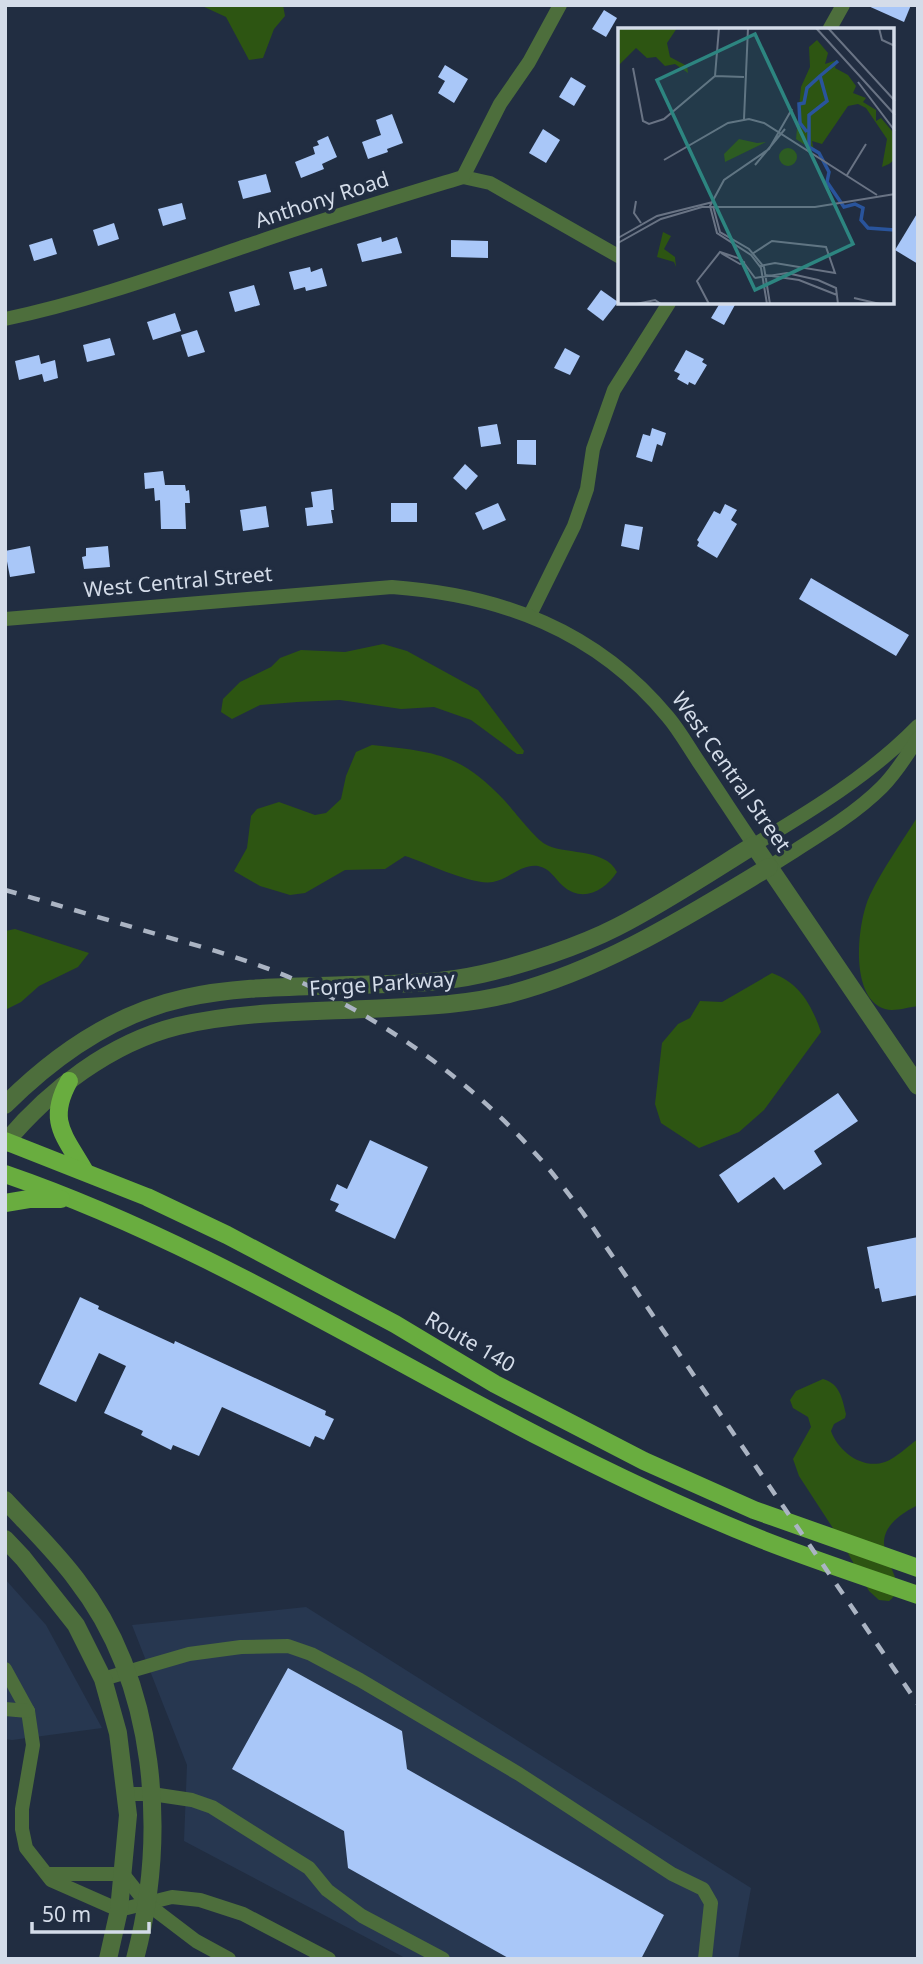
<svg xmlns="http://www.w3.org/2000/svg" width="923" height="1964" viewBox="0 0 923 1964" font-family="'Noto Sans',sans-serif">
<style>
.built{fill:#273750}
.green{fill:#2d5512}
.building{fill:#a9c7f8}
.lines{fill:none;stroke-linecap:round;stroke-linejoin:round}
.minor{stroke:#4d6e3c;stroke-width:14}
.tertiary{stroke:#4d6e3c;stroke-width:18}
.primary{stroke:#69ad3f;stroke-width:18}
.rail{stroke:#abb4c3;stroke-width:4.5;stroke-dasharray:12 12;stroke-linecap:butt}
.labels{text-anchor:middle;stroke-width:7;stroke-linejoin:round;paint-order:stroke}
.street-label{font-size:21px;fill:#d4dce9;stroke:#212d41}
.inset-river{fill:none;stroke:#29549c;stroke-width:3.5}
.inset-road{fill:none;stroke:#697384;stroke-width:2}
.view{fill:#2d8580;fill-opacity:0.15;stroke:#2d8580;stroke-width:3.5}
.inset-edge{fill:none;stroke:#d4dce9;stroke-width:3.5}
</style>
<rect width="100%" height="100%" fill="#212d41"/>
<!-- built -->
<g class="built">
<polygon points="5,1579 46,1625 102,1728 12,1740 5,1739"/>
<polygon points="306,1607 751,1888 738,1959 407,1959 184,1841 187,1765 132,1625"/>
</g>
<!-- green -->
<g class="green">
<polygon points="200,5 283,5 285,16 274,29 263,58 249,60 226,17"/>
<polygon points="383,644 407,651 478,690 524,751 523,754 517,754 471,720 434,707 401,709 340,700 297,702 260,705 232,719 221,712 223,699 240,682 271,667 280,658 301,650 345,652"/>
<path d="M372 745C435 752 460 753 505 801 515 812 534 837 545 844 561 855 605 847 617 872 605 891 582 903 563 886 555 879 550 868 538 866 521 864 509 879 493 882 473 886 427 863 405 856L385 869 345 870 305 893 290 895 260 886 234 871 247 848 251 816 257 809 279 802 315 815 326 813 341 799 346 776 356 752Z"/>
<path d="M918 816V1006C909 1007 894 1012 885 1009 849 998 857 922 870 895 883 868 902 842 918 816Z"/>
<polygon points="15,929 89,953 78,967 39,986 21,1002 5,1010 5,931"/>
<path d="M772 973C800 983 812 1006 821 1032L764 1110 739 1132 699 1148 661 1123 655 1104 662 1043 678 1024 690 1018 700 1001 722 1002Z"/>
<path d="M823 1379C840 1384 842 1398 846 1414L845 1418 834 1424 831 1431C838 1451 862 1470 885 1462 896 1458 908 1446 918 1439V1505C843 1542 920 1577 889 1601L879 1600 869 1591 840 1539 799 1476 793 1459 811 1427 808 1417 793 1408 790 1400 796 1391Z"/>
</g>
<!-- building -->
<g class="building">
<polygon points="866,5 911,5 904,22"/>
<polygon points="604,10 617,18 606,37 592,29"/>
<polygon points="445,65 468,79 454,103 438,93 445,81 438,77"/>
<polygon points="571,77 586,86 574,106 559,97"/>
<polygon points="392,114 403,143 387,149 388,152 368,159 362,142 381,135 376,120"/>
<polygon points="543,129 560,140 546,163 529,153"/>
<polygon points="328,136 337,157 322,164 324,169 301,178 295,162 315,154 313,147 319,145 317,141"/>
<polygon points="266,174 271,192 243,199 238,181"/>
<polygon points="182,203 186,219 163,226 158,209"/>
<polygon points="918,212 918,264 895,250"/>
<polygon points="114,223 119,239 98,246 93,230"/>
<polygon points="381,237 382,242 397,237 402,253 362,262 357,244"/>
<polygon points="52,238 57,254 34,261 29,245"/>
<polygon points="451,240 488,241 488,258 451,257"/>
<polygon points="310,267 311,272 322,268 327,286 306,291 305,287 294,290 289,272"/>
<polygon points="254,285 260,305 235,312 229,292"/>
<polygon points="601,290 618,302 603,321 587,309"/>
<polygon points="720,303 736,303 724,325 711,318"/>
<polygon points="175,313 181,331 153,340 147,322"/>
<polygon points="197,330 205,352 188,357 181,335"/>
<polygon points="110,338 115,355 87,362 83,345"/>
<polygon points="565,348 580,356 570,375 554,368"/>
<polygon points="686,350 704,359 702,362 707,365 695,385 689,382 688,385 677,379 680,374 674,371"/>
<polygon points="39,355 41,364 55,360 58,378 44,382 42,374 19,380 15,361"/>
<polygon points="497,424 501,444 481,447 478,427"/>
<polygon points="652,428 666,433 662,446 657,444 652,462 636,457 643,434 650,436"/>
<polygon points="517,440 536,440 536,465 517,464"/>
<polygon points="465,464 478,476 466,490 453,478"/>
<polygon points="163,471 165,485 185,485 186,491 189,490 190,503 185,503 186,529 161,529 160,500 155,501 154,488 145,489 144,473"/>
<polygon points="332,489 334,510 331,510 333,523 307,526 305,508 313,507 311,492"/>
<rect x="391" y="503" width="26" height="19"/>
<polygon points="498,503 506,520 483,530 475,513"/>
<polygon points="725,504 737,510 731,520 737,524 717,558 697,546 699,542 697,540 714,511 720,514"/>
<polygon points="266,506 269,527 243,531 240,510"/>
<polygon points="625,524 643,527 639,550 621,546"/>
<polygon points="30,546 35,573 10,577 5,551"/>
<polygon points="108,546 110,567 84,569 82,557 86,556 86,548"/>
<polygon points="811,578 909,635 896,656 799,599"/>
<polygon points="838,1093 858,1121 814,1151 822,1164 784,1190 774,1177 738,1203 719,1175"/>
<polygon points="370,1140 428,1167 395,1239 335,1211 339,1204 330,1200 337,1184 347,1189"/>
<polygon points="918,1237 918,1295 882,1302 879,1288 875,1289 867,1247"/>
<polygon points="80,1297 99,1306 98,1309 174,1344 175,1341 326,1411 325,1415 334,1419 324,1440 315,1436 310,1447 222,1407 199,1456 173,1445 171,1450 141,1435 143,1431 104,1413 126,1366 99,1353 76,1402 39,1384"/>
<polygon points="288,1668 402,1731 407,1769 664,1915 641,1959 510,1959 348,1868 344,1831 232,1769"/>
</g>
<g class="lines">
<!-- minor -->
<g class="minor">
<polyline points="829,30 843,5"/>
<polyline points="463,177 490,183 620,257"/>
<path d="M5 319C91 301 172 271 255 243 324 219 394 198 463 177L500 104 529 62 560 5"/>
<polyline points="530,615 574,526 587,489 593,449 614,390 669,303"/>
<path d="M5 619 392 587C501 595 596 630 668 717 679 730 688 746 698 761 717 789 735 817 754 845 812 810 870 775 918 726"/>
<path d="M769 867C806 843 851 818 882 787 897 772 907 755 918 738"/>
<polyline points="5,1669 28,1711 33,1745 22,1809 22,1829 26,1848 51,1880 119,1910 172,1897 200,1900 243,1914 329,1959"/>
<polyline points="103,1679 189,1654 241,1647 288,1646 311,1654 360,1680 519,1774 672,1874 703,1889 711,1903 705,1959"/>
<polyline points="5,1709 28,1711"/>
<polyline points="126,1794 152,1794 192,1800 212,1807 309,1868 327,1890 362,1916 443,1959"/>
<polyline points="47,1874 123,1874 146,1903 196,1941 229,1959"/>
</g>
<!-- tertiary -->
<g class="tertiary">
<path d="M5 1105C55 1055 116 1013 185 998 238 986 295 987 349 985 394 984 438 984 482 974 523 965 580 946 617 927 664 903 709 873 754 845L918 1086"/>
<path d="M5 1143C49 1090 110 1043 178 1026 246 1010 319 1012 388 1008 429 1006 470 1004 509 994 604 969 686 917 769 867"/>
<path d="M5 1500C29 1526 55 1551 76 1579 157 1683 168 1834 135 1959"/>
<polyline points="5,1539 23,1558 76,1625 103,1679 118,1733 128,1815 119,1910 108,1959"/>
</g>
<!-- primary -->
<g class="primary">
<path d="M69 1081C47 1121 64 1135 84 1170"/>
<polyline points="5,1141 147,1197 227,1235 395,1324 495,1384 644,1461 754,1510 918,1568"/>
<path d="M5 1174C194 1239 365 1347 542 1438 614 1475 688 1510 763 1540 814 1560 866 1577 918 1595"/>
<polyline points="5,1203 29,1199 61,1199"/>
</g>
<!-- rail -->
<path class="rail" d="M5 890C58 905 111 921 163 936 214 950 266 965 313 988 395 1028 472 1083 533 1151 551 1170 567 1192 583 1213L918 1704"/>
</g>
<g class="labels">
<!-- street labels -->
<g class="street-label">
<text transform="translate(322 200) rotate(-18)" y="7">Anthony Road</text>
<text transform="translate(178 582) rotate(-5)" y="7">West Central Street</text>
<text transform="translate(731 772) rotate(55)" y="7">West Central Street</text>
<text transform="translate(382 984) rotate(-4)" y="7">Forge Parkway</text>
<text transform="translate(470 1342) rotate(30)" y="7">Route 140</text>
</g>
</g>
<!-- overview -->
<g transform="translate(618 28)">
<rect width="276" height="276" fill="#212d41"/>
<path d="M0 0H59L49 15 52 29 69 38 70 45 57 36 47 38 38 29 29 30 18 20 0 38ZM199 12 210 25 207 36 219 32 217 40 230 47 238 58 235 65 248 70 245 74 258 82V93L263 90 274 103 276 132 271 136 264 139 269 111 248 80 240 76 230 78 204 116 194 113 196 123 178 111 183 59 192 39 191 19ZM121 111 139 115 148 114 107 134 106 126ZM161 129a9 9 0 1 1 18 0a9 9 0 1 1-18 0ZM45 204 53 208 46 221 57 229 58 239 56 234 39 229Z" fill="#2d5512"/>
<path class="inset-river" d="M220 33 202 48 209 73 191 87V119L201 125 211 144 209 154 226 179 237 176 245 180 243 192 250 200 277 202M189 104 182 95 181 76 186 75 189 60 202 48"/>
<path class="inset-road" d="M198 0 277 87M210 0 277 73M261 0 264 12 277 18M15 40 25 93 31 96 46 91 97 48 101 0M97 48 126 49M240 54 277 103M126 91 130 0M46 132 110 95 131 91 146 95 259 167M137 137 167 101M229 147 248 116M18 173 16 185 23 195M95 178 102 204 131 221 146 239 152 276M0 210 39 188 95 174M0 215 43 191 84 179H197L277 166M103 225 122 236 127 234M134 226 154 213 208 219 217 245 157 235 142 238M147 247 181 252 219 267M137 250 169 245 200 252 218 260 220 276M236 270 262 276M18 276 37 272 43 276M91 276 79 253 102 224 123 231 137 250M149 276 143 240 133 227 99 205 92 178 106 152 151 121 174 81"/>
<path class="view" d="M137 6 235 216 137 262 39 52Z"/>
<rect width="276" height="276" class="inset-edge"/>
</g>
<!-- border -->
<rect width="923" height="1964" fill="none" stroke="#d4dce9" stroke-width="14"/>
<!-- scale -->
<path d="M32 1922v10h117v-10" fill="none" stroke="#d4dce9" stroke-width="3.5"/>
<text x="42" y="1922" font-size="21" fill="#d4dce9" stroke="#212d41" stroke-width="5" paint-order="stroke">50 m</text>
</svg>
